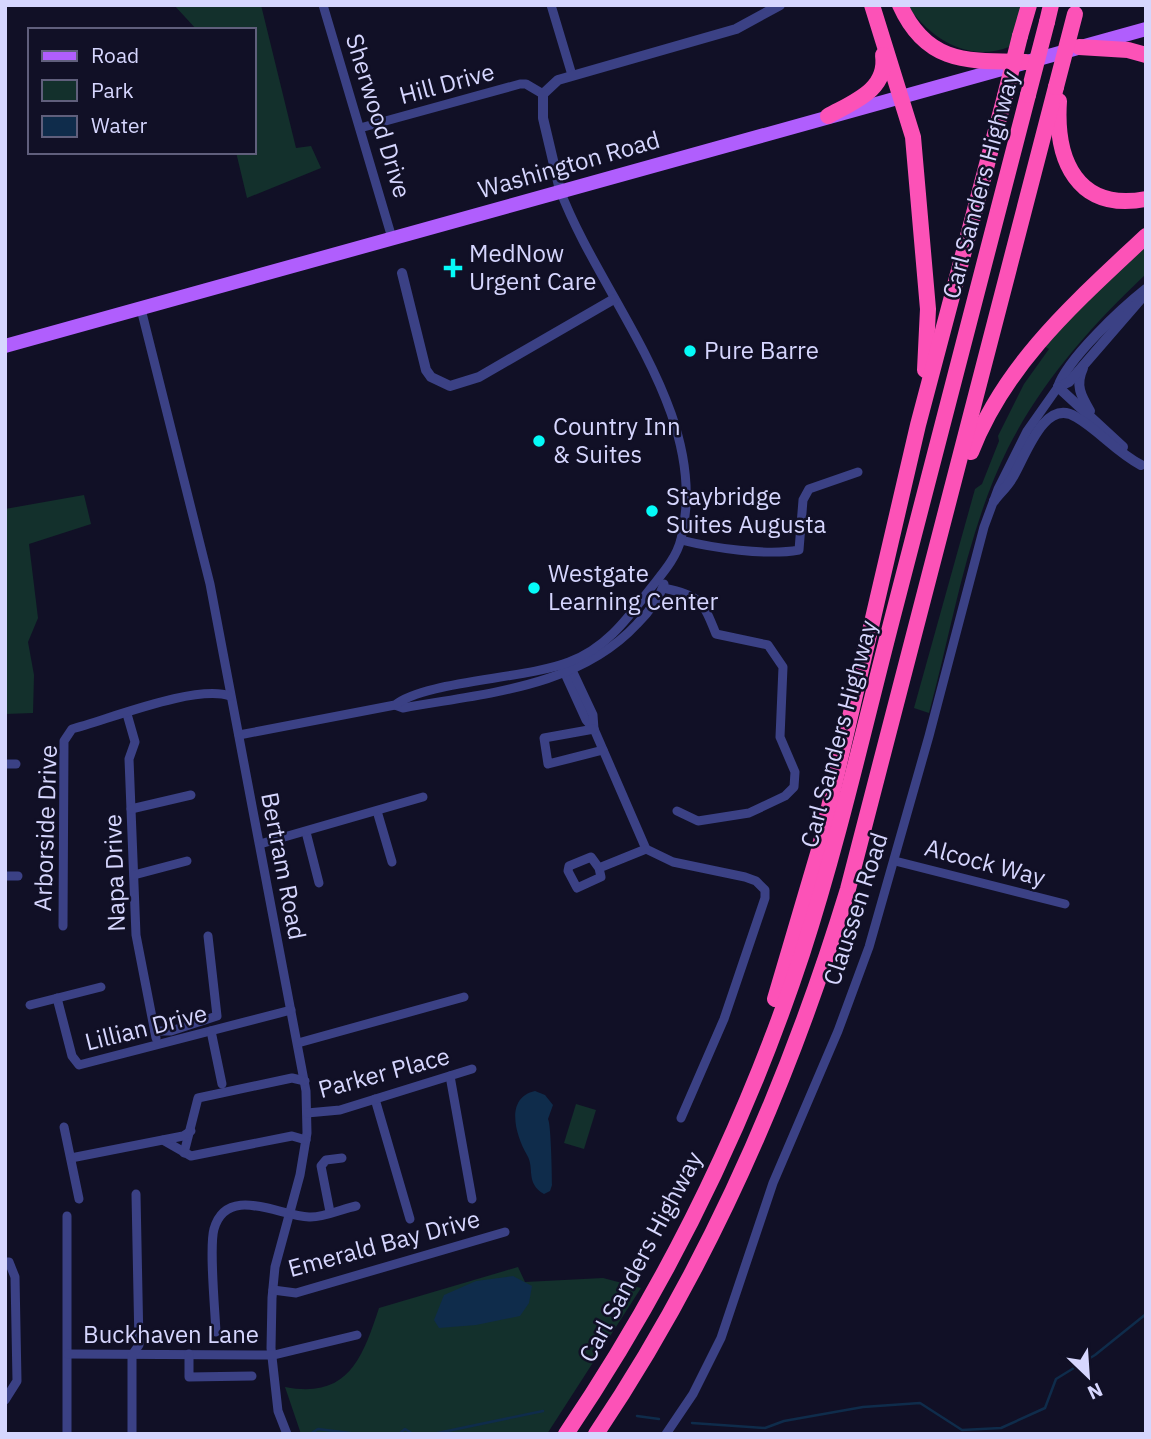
<svg xmlns="http://www.w3.org/2000/svg" width="1151" height="1439" viewBox="0 0 1151 1439" font-family="'IBM Plex Sans',sans-serif">
<style>
.green{fill:#13302c}
.water{fill:#0f2c4b}
.lines{fill:none;stroke-linecap:round;stroke-linejoin:round}
.stream{stroke:#0f2c4b;stroke-width:2.5}
.minor{stroke:#3b4185;stroke-width:9}
.tertiary{stroke:#3b4185;stroke-width:10}
.primary{stroke:#b05efd;stroke-width:14}
.motorway{stroke:#fc52b7;stroke-width:16}
.motorway-bridge{stroke:#fc52b7;stroke-width:16}
.poi-dot{fill:#05fbf8;stroke:#111026;stroke-width:2.5}
.labels{text-anchor:middle;stroke-width:5;stroke-linejoin:round;paint-order:stroke}
.street-label{font-size:24px;fill:#d6d6fe;stroke:#111026}
.poi-label{font-size:24px;fill:#d6d6fe;stroke:#111026;text-anchor:start}
</style>
<rect width="100%" height="100%" fill="#111026"/>
<!-- green -->
<g class="green">
<polygon points="174,5 261,5 296,148 311,146 321,168 247,198 236,152 254,152 254,30 197,30"/>
<path d="M907 5H1023L1009 47C967 63 930 38 907 5Z"/>
<path d="M1146 243V274C1092 325 1042 381 1008 448 967 530 953 625 929 713L914 708 975 489 982 484 999 441 998 436 1024 384 1049 349 1042 345Z"/>
<polygon points="84,495 91,524 29,544 38,618 28,642 34,675 33,713 5,714 5,509"/>
<polygon points="576,1104 596,1110 584,1149 564,1143"/>
<path d="M518 1267 525 1282 603 1278 641 1288 547 1434H301L285 1387C347 1399 362 1360 379 1308Z"/>
</g>
<!-- water -->
<g class="water">
<path d="M535 1091 545 1095 553 1105 548 1119C551 1124 552 1175 552 1185L550 1191 544 1194C525 1183 535 1168 527 1155 516 1136 504 1098 535 1091Z"/>
<polygon points="513,1276 532,1286 529,1303 520,1316 476,1325 439,1328 434,1320 444,1295 476,1281"/>
</g>
<g class="lines">
<!-- stream -->
<g class="stream">
<polyline points="637,1416 659,1419"/>
<polyline points="692,1423 765,1428 784,1421 863,1407 920,1403 962,1430 1001,1428 1045,1408 1056,1379 1095,1355 1146,1314"/>
<polyline points="310,1434 318,1429 358,1434"/>
<polyline points="399,1434 405,1429 413,1434"/>
<polyline points="433,1434 543,1411"/>
</g>
<!-- minor -->
<g class="minor">
<polyline points="323,5 392,238"/>
<polyline points="551,5 572,75"/>
<polyline points="360,128 520,84 526,84 543,94"/>
<polyline points="141,309 210,584 306,1091 307,1133 300,1175 275,1267 272,1298 271,1348 278,1411 287,1434"/>
<path d="M681 540C713 548 766 556 799 550L803 500 809 489 858 472"/>
<path d="M663 588C700 596 702 599 716 634L768 645 783 667 780 737 795 772 794 787 785 796 749 813 698 821 677 811"/>
<polyline points="561,665 586,720 594,729 646,849 673,862 745,877 756,881 765,890 765,898 724,1019 681,1118"/>
<polyline points="570,666 593,715 594,729"/>
<path d="M395 705 403 708C484 693 578 688 637 624 648 613 659 599 664 584"/>
<polyline points="127,714 135,742 129,759 136,935 156,1038"/>
<polyline points="594,729 544,738 548,764 603,750"/>
<path d="M239 735 395 705C424 681 526 679 569 662 604 649 625 622 647 593 659 577 676 560 681 539 712 415 601 299 560 190"/>
<polyline points="5,764 16,764"/>
<polyline points="131,809 191,795"/>
<polyline points="377,811 392,862"/>
<polyline points="306,832 319,883"/>
<polyline points="260,844 423,797"/>
<polyline points="895,861 1065,904"/>
<polyline points="599,868 591,857 569,866 568,871 577,888 601,877 599,868 646,849"/>
<polyline points="134,875 187,861"/>
<polyline points="5,876 18,876"/>
<path d="M63 926 64 741 72 729C110 719 196 684 230 696"/>
<polyline points="57,998 72,1056 79,1065 291,1010"/>
<polyline points="30,1005 101,987"/>
<polyline points="155,1031 171,1031 217,1016 208,936"/>
<polyline points="211,1031 222,1084"/>
<polyline points="298,1043 464,997"/>
<polyline points="450,1076 472,1199"/>
<polyline points="375,1099 410,1219"/>
<polyline points="307,1113 340,1110 472,1069"/>
<polyline points="64,1127 79,1199"/>
<polyline points="163,1140 191,1156 292,1136 306,1140"/>
<polyline points="184,1153 198,1098 292,1078 305,1081"/>
<polyline points="71,1158 183,1136 191,1131"/>
<polyline points="330,1212 321,1166 326,1160 342,1158"/>
<polyline points="67,1216 67,1434"/>
<polyline points="5,1262 9,1262 15,1277 17,1381 5,1400"/>
<polyline points="273,1290 296,1293 505,1232"/>
<path d="M216 1332C215 1310 209 1247 214 1229 227 1184 279 1216 309 1217 323 1218 342 1209 356 1206"/>
<polyline points="68,1354 274,1355 357,1335"/>
<polyline points="189,1354 189,1377 252,1376"/>
<polyline points="132,1434 132,1355 139,1345 136,1194"/>
<polyline points="666,1434 693,1394 721,1338 773,1183 838,1031 869,947 929,736 984,527 998,489 1027,431 1058,387"/>
</g>
<!-- tertiary -->
<g class="tertiary">
<polyline points="560,190 543,118 543,94 558,80 736,29 780,5"/>
<polyline points="402,273 426,370 431,377 450,386 479,377 614,299"/>
<path d="M1083 368C1075 385 1081 396 1090 411"/>
<path d="M1058 387C1067 359 1122 308 1146 289"/>
<polyline points="1058,387 1069,382 1140,300"/>
<polyline points="1058,387 1123,447"/>
<path d="M994 501C999 494 1006 488 1011 480 1024 461 1043 396 1076 417 1100 431 1116 452 1141 465"/>
</g>
<!-- primary -->
<polyline class="primary" points="5,346 1146,29"/>
<!-- motorway -->
<g class="motorway">
<polyline points="872,5 913,137 928,309 925,370"/>
<path d="M900 5C927 65 969 61 1026 62"/>
<polyline points="1047,22 1051,5"/>
<polyline points="1020,36 1029,5"/>
<polyline points="1079,47 1128,50 1146,55"/>
<path d="M1059 101C1055 160 1077 212 1146 199"/>
<path d="M828 116C853 102 888 90 883 55"/>
<path d="M971 452C1006 362 1077 301 1146 236"/>
<polyline points="775,999 819,850 918,425 1005,96"/>
<path d="M566 1434C666 1286 746 1123 802 954 839 840 865 723 895 608 939 437 983 266 1028 95"/>
<path d="M596 1434C709 1266 789 1082 848 889L1056 87"/>
</g>
<!-- motorway-bridge -->
<g class="motorway-bridge">
<polyline points="1056,87 1075,14"/>
<polyline points="1028,95 1047,22"/>
<polyline points="1005,96 1020,36"/>
</g>
</g>
<!-- markers -->
<g class="poi-dot">
<path d="M449.5 257.5h7v7h7v7h-7v7h-7v-7h-7v-7h7z"/>
<circle cx="690" cy="351" r="7"/>
<circle cx="539" cy="441" r="7"/>
<circle cx="652" cy="511" r="7"/>
<circle cx="534" cy="588" r="7"/>
</g>
<g class="labels">
<!-- street labels -->
<g class="street-label">
<text transform="translate(447 84) rotate(-15)" y="8">Hill Drive</text>
<text transform="translate(378 116) rotate(73)" y="8">Sherwood Drive</text>
<text transform="translate(569 165) rotate(-16)" y="8">Washington Road</text>
<text transform="translate(981 185) rotate(-75)" y="8">Carl Sanders Highway</text>
<text transform="translate(839 734) rotate(-75)" y="8">Carl Sanders Highway</text>
<text transform="translate(46 828) rotate(-88)" y="8">Arborside Drive</text>
<text transform="translate(985 863) rotate(15)" y="8">Alcock Way</text>
<text transform="translate(283 866) rotate(79)" y="8">Bertram Road</text>
<text transform="translate(115 873) rotate(-92)" y="8">Napa Drive</text>
<text transform="translate(856 909) rotate(-72)" y="8">Claussen Road</text>
<text transform="translate(146 1028) rotate(-14)" y="8">Lillian Drive</text>
<text transform="translate(384 1073) rotate(-15)" y="8">Parker Place</text>
<text transform="translate(384 1244) rotate(-15)" y="8">Emerald Bay Drive</text>
<text transform="translate(641 1257) rotate(-62)" y="8">Carl Sanders Highway</text>
<text x="171" y="1343">Buckhaven Lane</text>
</g>
<!-- poi labels -->
<g class="poi-label">
<text x="469" y="262">MedNow<tspan x="469" dy="28">Urgent Care</tspan></text>
<text x="704" y="359">Pure Barre</text>
<text x="553" y="435">Country Inn<tspan x="553" dy="28">&amp; Suites</tspan></text>
<text x="666" y="505">Staybridge<tspan x="666" dy="28">Suites Augusta</tspan></text>
<text x="548" y="582">Westgate<tspan x="548" dy="28">Learning Center</tspan></text>
</g>
</g>
<!-- border -->
<rect width="1151" height="1439" fill="none" stroke="#d6d6fe" stroke-width="14"/>
<!-- legend -->
<rect x="28" y="28" width="228" height="126" fill="#111026" stroke="#605f7c" stroke-width="2"/>
<rect x="42" y="51" width="35" height="10" fill="#b05efd" stroke="#605f7c" stroke-width="2"/>
<text x="91" y="63" font-size="21" fill="#d6d6fe">Road</text>
<rect x="42" y="80" width="35" height="21" fill="#13302c" stroke="#605f7c" stroke-width="2"/>
<text x="91" y="98" font-size="21" fill="#d6d6fe">Park</text>
<rect x="42" y="116" width="35" height="21" fill="#0f2c4b" stroke="#605f7c" stroke-width="2"/>
<text x="91" y="133" font-size="21" fill="#d6d6fe">Water</text>
<!-- north arrow -->
<g transform="translate(1088 1376) rotate(155)" stroke="#111026" stroke-width="5" paint-order="stroke">
<path d="M0-5L12 26L0 18L-12 26Z" fill="#d6d6fe"/>
<text y="-10" font-size="19" font-weight="bold" text-anchor="middle" fill="#d6d6fe">N</text>
</g>
</svg>
